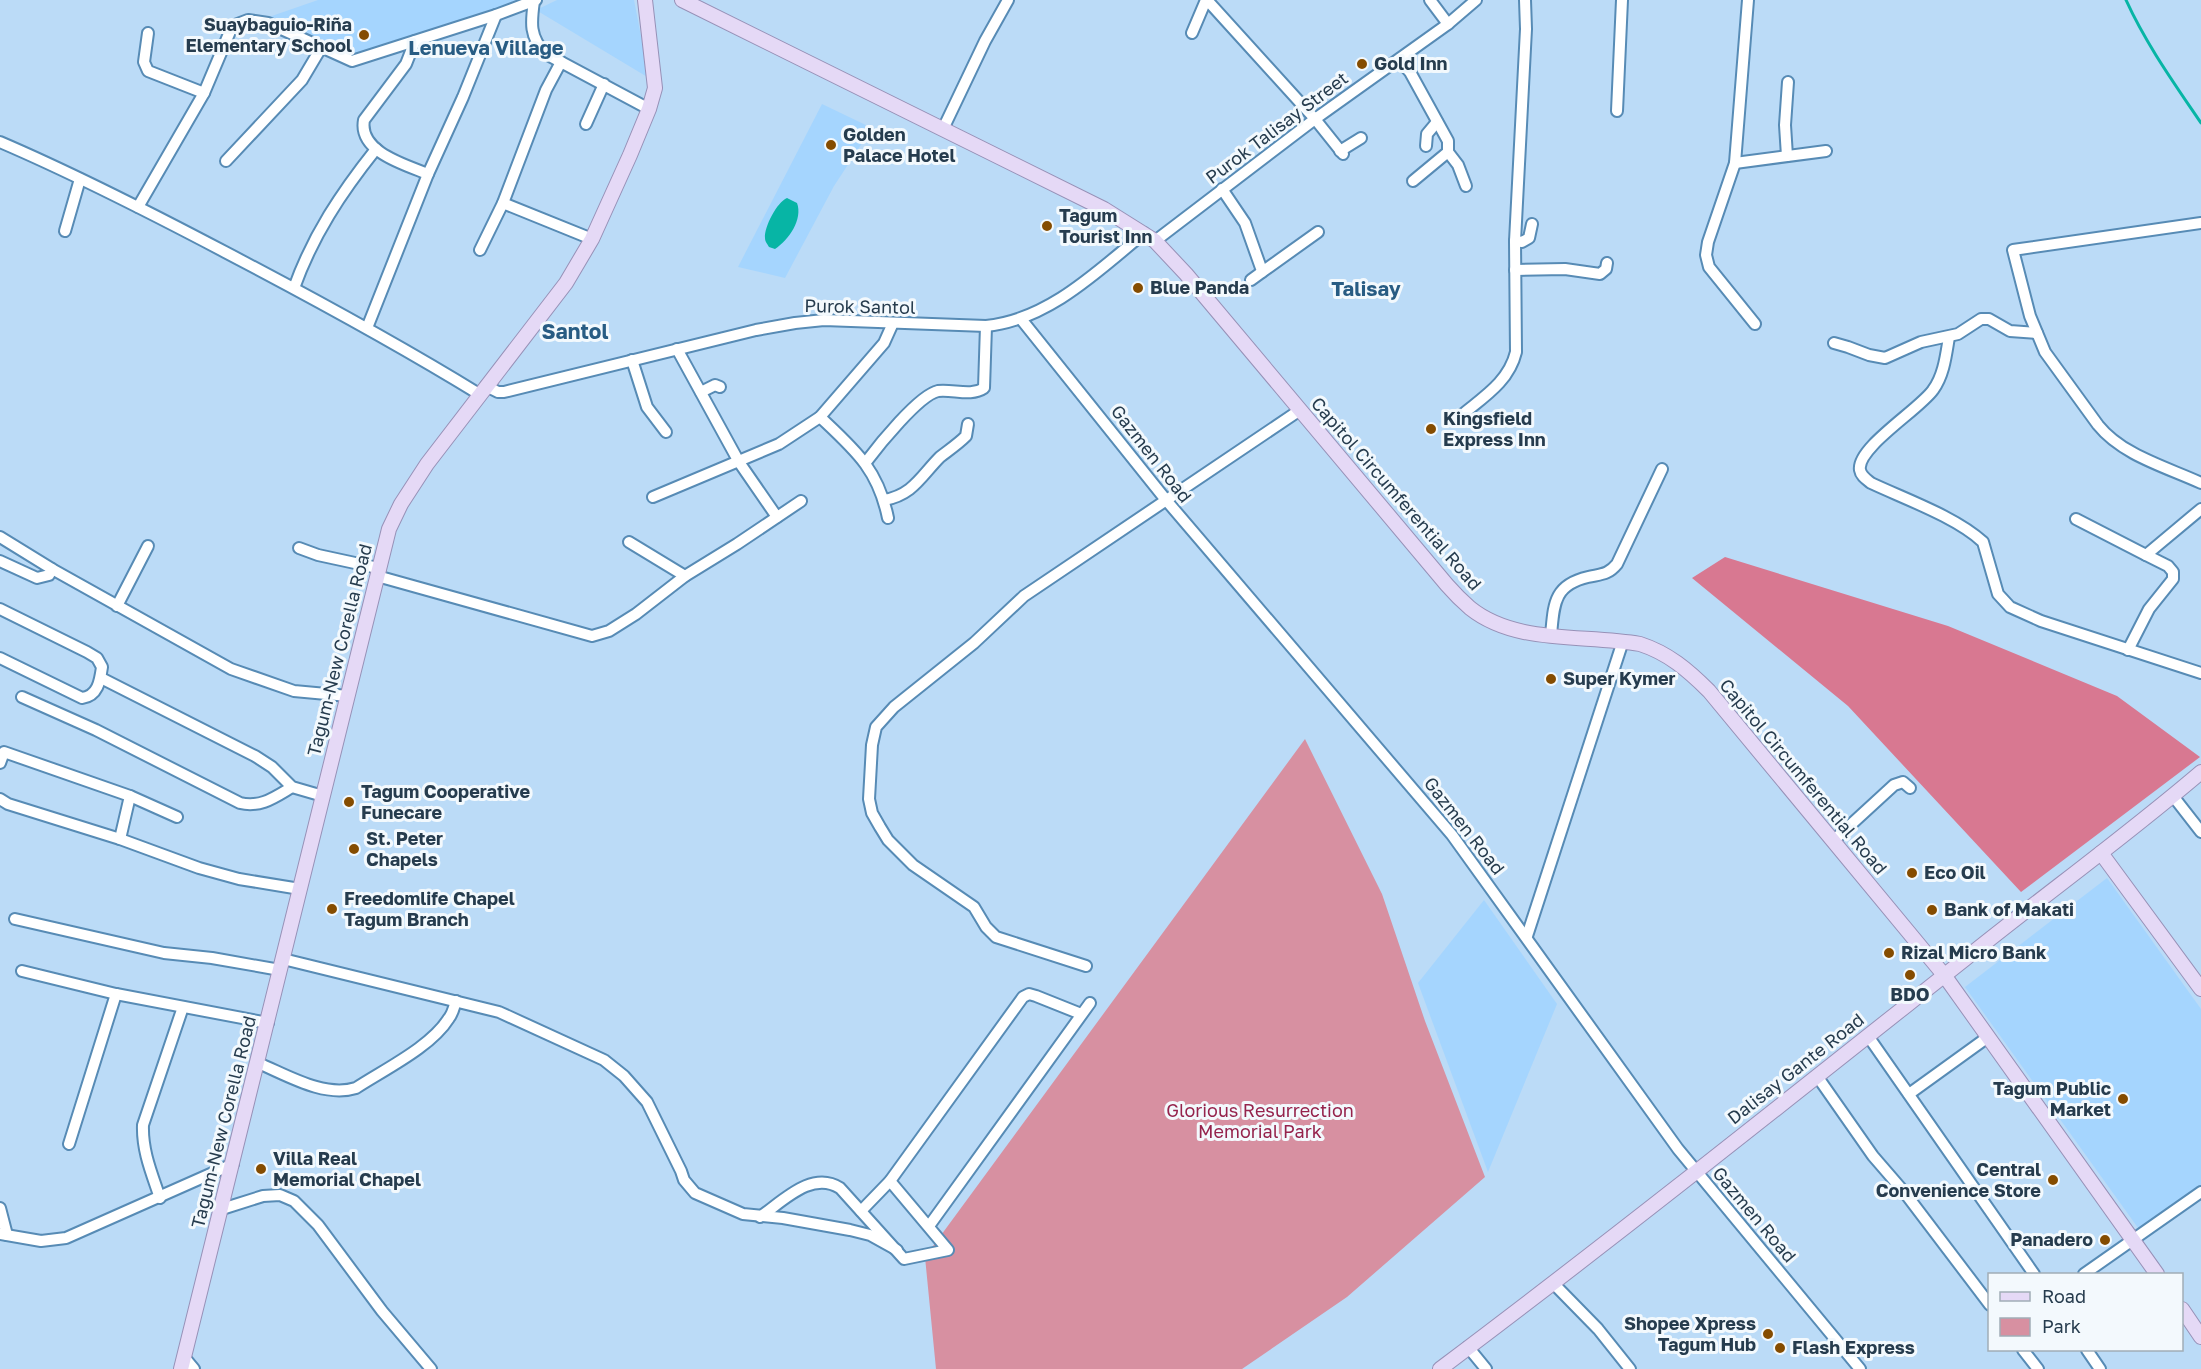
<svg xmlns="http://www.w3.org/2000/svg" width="2201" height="1369" viewBox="0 0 2201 1369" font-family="'Golos Text',sans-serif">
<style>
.built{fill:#a5d5fe}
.green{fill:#d790a1}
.forest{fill:#d87891}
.water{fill:#07b5a5}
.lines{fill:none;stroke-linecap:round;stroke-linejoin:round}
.stream{stroke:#07b5a5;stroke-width:3}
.minor-casing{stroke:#578bb5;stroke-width:14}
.major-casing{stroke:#9791b7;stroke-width:16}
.minor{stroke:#fff;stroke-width:10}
.major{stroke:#e5d9f6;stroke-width:14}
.poi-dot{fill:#854c00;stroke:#f3f9fd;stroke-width:2}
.labels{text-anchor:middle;stroke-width:6;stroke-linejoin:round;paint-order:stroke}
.poi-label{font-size:18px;font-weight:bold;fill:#263c4e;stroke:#f3f9fd;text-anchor:start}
.street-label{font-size:18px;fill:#263c4e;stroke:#f3f9fd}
.park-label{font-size:18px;fill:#95234c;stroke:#f3f9fd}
.neighbourhood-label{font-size:20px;font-weight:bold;fill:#285c83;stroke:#f3f9fd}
.quarter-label{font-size:21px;font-weight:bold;fill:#285c83;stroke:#f3f9fd}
</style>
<rect width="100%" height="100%" fill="#bbdbf7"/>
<!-- built -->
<g class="built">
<polygon points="318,0 517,0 518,4 356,59 266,18"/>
<polygon points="557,0 634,0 649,78 536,10"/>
<polygon points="822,104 872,128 834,186 785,278 738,267"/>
<polygon points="2107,878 2201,1009 2201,1188 2141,1232 1965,987"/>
<polygon points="1484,900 1557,1004 1488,1172 1418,983"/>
</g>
<!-- green -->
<polygon class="green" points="1305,739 1382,894 1425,1021 1485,1177 1347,1297 1242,1369 936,1369 925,1257"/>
<!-- forest -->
<polygon class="forest" points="1725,557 1948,626 2117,696 2200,757 2021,892 1848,706 1692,578"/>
<!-- water -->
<path class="water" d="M787 198 797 203C803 219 789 240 775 249L769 247C767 243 765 242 765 238 764 227 777 202 787 198Z"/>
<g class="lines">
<!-- stream -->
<path class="stream" d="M2126 0C2146 44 2174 83 2201 123"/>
<defs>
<g id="minor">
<polyline points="1207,0 1315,119 1343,154"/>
<polyline points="1430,0 1448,24"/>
<polyline points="1748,0 1735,163 1708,242 1706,255 1709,267 1755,324"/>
<path d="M534 1C531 22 529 37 546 54L649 109"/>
<polyline points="148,33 144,62 148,71 204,93"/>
<polyline points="1192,33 1206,0"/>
<polyline points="1399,60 1410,72 1448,141 1448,152 1413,181"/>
<polyline points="1617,111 1622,0"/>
<polyline points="586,124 604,84"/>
<polyline points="943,129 985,41 1008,0"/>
<path d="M0 142C77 175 151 213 225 252 311 297 396 343 479 394"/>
<polyline points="1426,146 1427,134 1437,122"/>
<polyline points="1340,151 1361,138"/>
<polyline points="1448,152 1458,165 1466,186"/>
<polyline points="1787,156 1785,125 1788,82"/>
<polyline points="226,161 302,80 321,48"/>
<polyline points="1735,163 1826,151"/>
<polyline points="428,174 463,97 496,15"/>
<polyline points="1222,189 1245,223 1261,268 1262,272 1251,280"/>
<polyline points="503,203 592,239"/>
<polyline points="138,207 204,93 231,29 235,25 248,20 268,23 352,61 496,15 536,0"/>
<path d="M2201 223 2013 250 2030 316 2045 352 2098 425C2122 455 2166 467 2201 483"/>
<polyline points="65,231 80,179"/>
<polyline points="1155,241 1315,119 1448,24 1476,0"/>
<polyline points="1515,241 1522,242 1529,238 1532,224"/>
<polyline points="480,250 503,203 546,90 561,62"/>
<polyline points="1515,270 1565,269 1600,274 1606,269 1607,263"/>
<polyline points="1262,272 1318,232"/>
<path d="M294 288C313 235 341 193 376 149"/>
<polyline points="1021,319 1166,500 1452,835 1678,1149 1860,1369"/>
<path d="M367 328 428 174C406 165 358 152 364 120L406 64 415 41"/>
<path d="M1949 337C1946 355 1944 375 1933 390 1920 409 1856 448 1860 470 1861 476 1866 479 1871 483 1905 499 1956 517 1983 542L1998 594 2010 607 2041 621 2201 673"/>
<polyline points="1834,343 1848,347 1869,355 1885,358 1921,342 1958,334 1981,319 1989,319 2010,331 2037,333"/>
<polyline points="677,349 739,462 777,517"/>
<polyline points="632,360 647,407 666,432"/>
<path d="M486 386 498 392H504L756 330 795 323 824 320 986 326C1048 320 1098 271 1144 233"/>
<polyline points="701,392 715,385 720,387"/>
<path d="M1463 414C1485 396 1509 381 1516 352L1515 241 1526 29 1525 0"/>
<path d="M820 417C855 450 878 469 888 518"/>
<path d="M866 462C878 446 919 395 938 391 953 389 971 397 984 388L986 326"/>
<polyline points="653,497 779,444 820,417 884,343 893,323"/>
<path d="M884 500C913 495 921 476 940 457 949 450 958 444 966 436L968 424"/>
<polyline points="2076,519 2146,555 2201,509"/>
<polyline points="0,537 52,569 231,669 294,691 348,696"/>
<polyline points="629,542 685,576"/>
<polyline points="299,548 318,555 378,568"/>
<polyline points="0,561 37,578 49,575 52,569"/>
<polyline points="377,576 592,636 609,631 636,614 685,576 737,544 801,501"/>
<polyline points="117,606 148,546"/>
<path d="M0 609 87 652 97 658 102 667C100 681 98 696 82 698L0 658"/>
<path d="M1551 635C1554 605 1553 585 1588 577 1601 574 1608 575 1617 564L1662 469"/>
<polyline points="2128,650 2149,609 2173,579 2173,572 2168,566 2146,555"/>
<polyline points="101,678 255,756 272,767 292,787 323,796"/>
<path d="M22 697 96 730 240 803C261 808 275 797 292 787"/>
<polyline points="0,763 4,752 130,796 177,817"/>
<polyline points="2173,796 2201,832"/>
<polyline points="0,799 8,804 120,839 199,868 239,879 300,889"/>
<polyline points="120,839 130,796"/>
<polyline points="1833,841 1894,785 1903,782 1910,788"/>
<polyline points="15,919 164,953 212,958 280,970"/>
<polyline points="1527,936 1623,641"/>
<polyline points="283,959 499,1012 604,1060 624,1076 647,1102 681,1171 684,1180 695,1193 743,1214 783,1218 850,1230 870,1235 897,1250"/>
<polyline points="1086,966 996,937 986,927 974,907 913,865 888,840 880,827 872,813 869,799 872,745 876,727 894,707 974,643 1024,596 1300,410"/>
<polyline points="22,971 116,994 268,1023"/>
<polyline points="1868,1036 2034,1274"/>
<path d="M258 1063C287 1075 324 1098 356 1088 385 1069 431 1047 449 1018 453 1013 454 1007 456 1001"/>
<polyline points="1817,1076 1873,1156 1905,1193 1990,1305"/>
<polyline points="1909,1094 1988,1037"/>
<polyline points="69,1144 116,994"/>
<path d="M160 1198C152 1174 142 1151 143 1125L183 1007"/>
<polyline points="0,1208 7,1235"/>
<polyline points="222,1209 263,1196 280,1195 294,1201 318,1225 382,1311 431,1369"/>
<polyline points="861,1211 890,1181 1023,997 1029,994 1036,996 1081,1014"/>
<path d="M760 1217C783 1201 812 1170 840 1188L904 1259 948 1250 890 1181"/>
<polyline points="929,1226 1090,1003"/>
<polyline points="0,1234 41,1241 66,1238 233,1164"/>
<polyline points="2084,1274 2201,1192"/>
<polyline points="1553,1283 1598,1329 1630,1369"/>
<polyline points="1468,1347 1486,1369"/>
<polyline points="2023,1350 2038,1369"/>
<polyline points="2087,1350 2100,1369"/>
<polyline points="184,1357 194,1369"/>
</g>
<g id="major">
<path d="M682 0 1104 209 1155 241 1186 274 1447 585C1454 593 1462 601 1470 608 1516 645 1585 634 1640 644 1668 653 1688 670 1709 691L1944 975 2157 1274"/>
<polyline points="2101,853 2201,989"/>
<polyline points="2182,1309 2201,1337"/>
<polyline points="181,1369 389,529 401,504 427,464 566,283 592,239 630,155 649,109 655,88 645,0"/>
<path d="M1440 1369C1617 1236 1791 1097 1965 959 2043 896 2125 837 2201 772"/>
</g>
</defs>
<!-- minor casing -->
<use href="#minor" class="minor-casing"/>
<!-- major casing -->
<use href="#major" class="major-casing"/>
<!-- minor -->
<use href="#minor" class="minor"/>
<!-- major -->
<use href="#major" class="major"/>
</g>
<!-- markers -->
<g class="poi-dot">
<circle cx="364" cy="35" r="6"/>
<circle cx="1362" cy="64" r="6"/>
<circle cx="831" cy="145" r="6"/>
<circle cx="1047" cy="226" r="6"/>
<circle cx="1138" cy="288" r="6"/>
<circle cx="1431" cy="429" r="6"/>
<circle cx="1551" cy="679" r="6"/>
<circle cx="349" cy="802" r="6"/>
<circle cx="354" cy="849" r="6"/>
<circle cx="1912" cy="873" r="6"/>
<circle cx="332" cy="909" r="6"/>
<circle cx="1932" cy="910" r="6"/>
<circle cx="1889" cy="953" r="6"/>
<circle cx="1910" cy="975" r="6"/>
<circle cx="2123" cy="1099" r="6"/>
<circle cx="261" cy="1169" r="6"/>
<circle cx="2053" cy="1180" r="6"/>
<circle cx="2105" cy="1240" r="6"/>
<circle cx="1768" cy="1334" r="6"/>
<circle cx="1780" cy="1348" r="6"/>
</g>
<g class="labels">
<!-- poi labels -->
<g class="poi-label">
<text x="352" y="31" text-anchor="end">Suaybaguio-Riña<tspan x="352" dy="21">Elementary School</tspan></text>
<text x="1374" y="70">Gold Inn</text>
<text x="843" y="141">Golden<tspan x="843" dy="21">Palace Hotel</tspan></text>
<text x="1059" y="222">Tagum<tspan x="1059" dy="21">Tourist Inn</tspan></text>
<text x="1150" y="294">Blue Panda</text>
<text x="1443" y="425">Kingsfield<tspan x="1443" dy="21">Express Inn</tspan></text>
<text x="1563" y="685">Super Kymer</text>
<text x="361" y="798">Tagum Cooperative<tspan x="361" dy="21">Funecare</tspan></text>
<text x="366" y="845">St. Peter<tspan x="366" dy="21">Chapels</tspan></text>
<text x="1924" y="879">Eco Oil</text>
<text x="344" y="905">Freedomlife Chapel<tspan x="344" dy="21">Tagum Branch</tspan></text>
<text x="1944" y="916">Bank of Makati</text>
<text x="1901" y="959">Rizal Micro Bank</text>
<text x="1910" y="1001" text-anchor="middle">BDO</text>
<text x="2111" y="1095" text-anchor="end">Tagum Public<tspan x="2111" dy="21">Market</tspan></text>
<text x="273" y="1165">Villa Real<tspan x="273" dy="21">Memorial Chapel</tspan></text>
<text x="2041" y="1176" text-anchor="end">Central<tspan x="2041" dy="21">Convenience Store</tspan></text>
<text x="2093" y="1246" text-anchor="end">Panadero</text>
<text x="1756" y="1330" text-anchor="end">Shopee Xpress<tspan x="1756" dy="21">Tagum Hub</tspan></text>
<text x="1792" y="1354">Flash Express</text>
</g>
<!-- street labels -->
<g class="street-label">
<text transform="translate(1277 128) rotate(-37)" y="6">Purok Talisay Street</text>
<text transform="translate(860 307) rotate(1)" y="6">Purok Santol</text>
<text transform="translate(1151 454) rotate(52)" y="6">Gazmen Road</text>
<text transform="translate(1396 494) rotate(49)" y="6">Capitol Circumferential Road</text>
<text transform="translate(340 650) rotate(-76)" y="6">Tagum-New Corella Road</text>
<text transform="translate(1803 777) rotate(50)" y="6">Capitol Circumferential Road</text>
<text transform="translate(1464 826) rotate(52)" y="6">Gazmen Road</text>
<text transform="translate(1796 1069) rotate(-38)" y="6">Dalisay Gante Road</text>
<text transform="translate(224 1122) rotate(-76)" y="6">Tagum-New Corella Road</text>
<text transform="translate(1754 1215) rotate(50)" y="6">Gazmen Road</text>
</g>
<!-- park labels -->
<g class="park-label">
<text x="1260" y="1117">Glorious Resurrection<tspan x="1260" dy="21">Memorial Park</tspan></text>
</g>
<!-- neighbourhood labels -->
<g class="neighbourhood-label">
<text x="486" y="55">Lenueva Village</text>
<text x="1366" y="296">Talisay</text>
</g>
<!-- quarter labels -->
<g class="quarter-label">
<text x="575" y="339">Santol</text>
</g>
</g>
<!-- legend -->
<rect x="1988" y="1273" width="195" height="78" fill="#f3f9fd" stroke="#a1adb7" stroke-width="1.5"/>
<rect x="2000" y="1292" width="30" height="9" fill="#e5d9f6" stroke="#a1adb7" stroke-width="1.5"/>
<text x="2042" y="1303" font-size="18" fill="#263c4e">Road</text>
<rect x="2000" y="1318" width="30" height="18" fill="#d790a1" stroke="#a1adb7" stroke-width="1.5"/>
<text x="2042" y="1333" font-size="18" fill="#263c4e">Park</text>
</svg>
